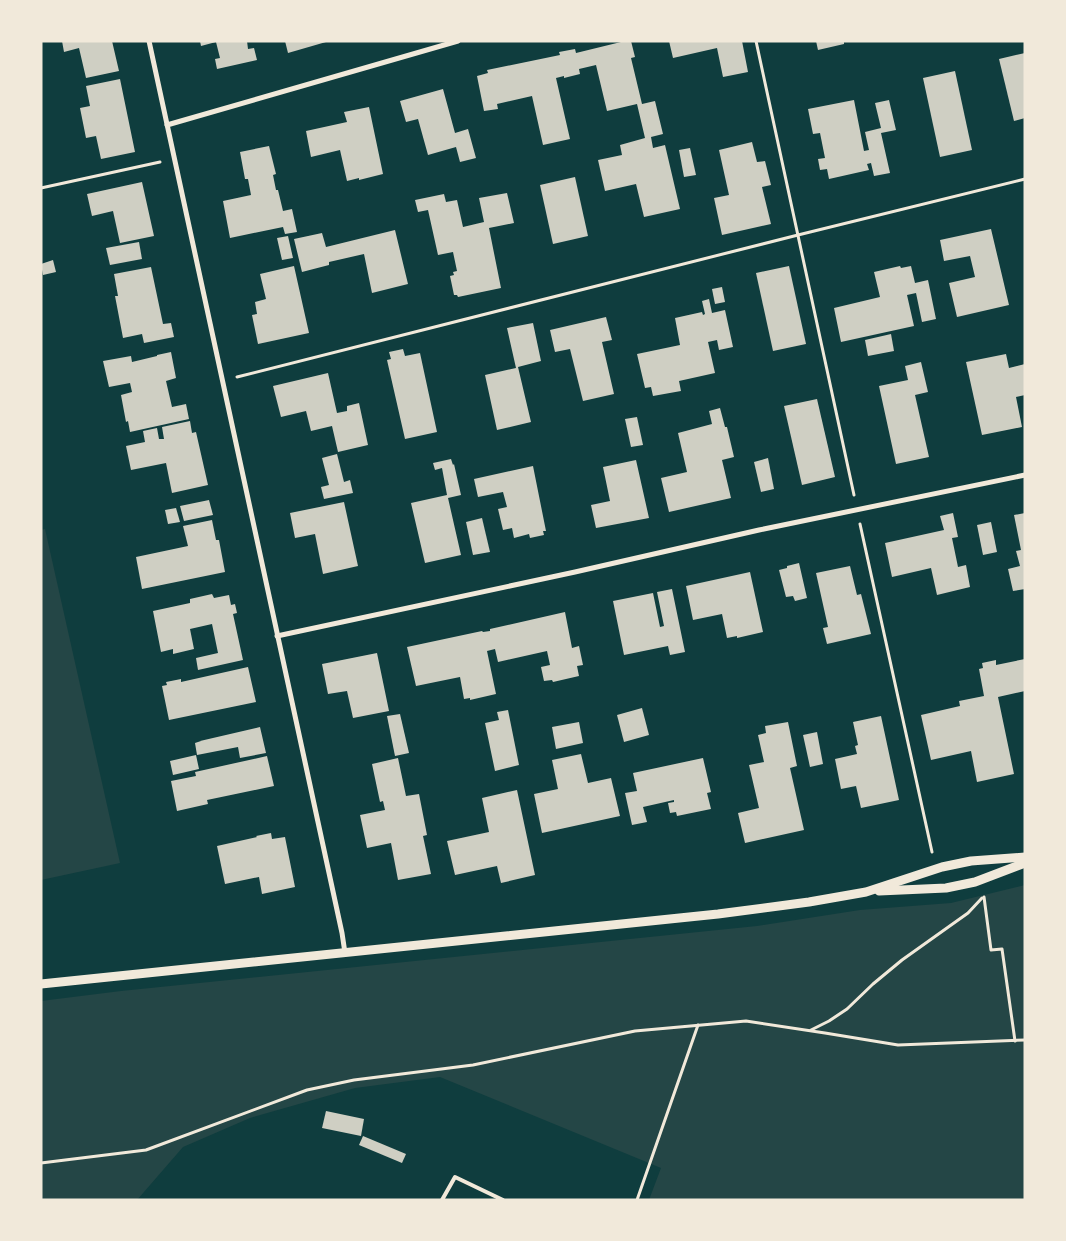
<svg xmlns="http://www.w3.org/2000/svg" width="1066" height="1241" viewBox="0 0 1066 1241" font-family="Manrope,sans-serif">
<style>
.green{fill:#244646}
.building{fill:#cfcfc3}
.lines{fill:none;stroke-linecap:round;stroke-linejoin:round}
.path{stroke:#f1e9da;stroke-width:3}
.service{stroke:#f1e9da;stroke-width:4}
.minor{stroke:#f1e9da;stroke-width:5}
.tertiary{stroke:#f1e9da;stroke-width:9}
</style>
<rect width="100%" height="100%" fill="#0f3d3e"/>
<!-- green -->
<g class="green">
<polygon points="45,529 120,863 41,880 41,530"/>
<polygon points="1025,885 1025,1200 649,1200 661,1168 440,1077 355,1088 250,1118 183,1147 137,1200 41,1200 41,1001 121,991 757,926 860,910 951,903"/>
</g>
<!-- building -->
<g class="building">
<polygon points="62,41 112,41 119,71 86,78 79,48 64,52"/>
<polygon points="200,41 247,41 248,49 254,48 257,60 217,69 215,59 220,58 216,42 201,46"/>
<polygon points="285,41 326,41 326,42 288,53"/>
<polygon points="625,41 631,41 635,57 631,58 642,104 655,101 663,134 651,137 653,148 665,145 680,209 644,217 636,184 605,191 598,160 622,155 620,145 645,138 637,104 607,111 596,65 579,69 580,74 564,78 564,76 556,78 570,139 543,145 532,96 497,104 498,109 484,111 477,76 488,73 487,70 560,55 559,52 575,49 576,53"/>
<polygon points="669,41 742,41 748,72 723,77 717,48 673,58"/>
<polygon points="816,41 844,41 844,44 818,50"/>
<polygon points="1025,53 1025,118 1014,121 999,59"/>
<polygon points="955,71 972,150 940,157 923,78"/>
<polygon points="120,79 135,152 101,159 96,136 86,138 80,108 90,106 86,86"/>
<polygon points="443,89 455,133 468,129 476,158 460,162 456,147 428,155 418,119 406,122 400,101"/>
<polygon points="854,100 864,151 869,150 865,132 881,128 875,103 889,100 896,130 881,133 890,173 874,176 871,163 867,164 869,170 829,179 827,169 820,170 818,159 825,158 820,133 813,134 808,109"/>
<polygon points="369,107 383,174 359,180 359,178 347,181 340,150 311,157 306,131 347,122 344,112"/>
<polygon points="752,142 757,162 765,161 771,185 762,187 771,224 722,235 714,198 729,195 719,150"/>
<polygon points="269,146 276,174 273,175 276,190 278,190 283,211 292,209 297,232 285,234 283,227 230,238 223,201 251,195 248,179 245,179 240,152"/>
<polygon points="690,148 696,175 684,177 679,150"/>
<polygon points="575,177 588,236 553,244 540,185"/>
<polygon points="142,182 154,236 120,243 113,211 92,216 87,194"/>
<polygon points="507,193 514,223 489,228 501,288 458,297 457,295 454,295 450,276 454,275 453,272 457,271 453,252 438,255 428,210 418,212 415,200 444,194 446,202 457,200 463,227 484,222 479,198"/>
<polygon points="991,229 1009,305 957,317 949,283 975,277 970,256 944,261 940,240"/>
<polygon points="395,230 408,284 372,293 364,254 329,262 329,265 302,272 294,239 322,233 326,247"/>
<polygon points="288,236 293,258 282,260 277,238"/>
<polygon points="139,242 142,259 110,265 106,248"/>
<polygon points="53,260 56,272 43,275 41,264"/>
<polygon points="294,266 309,333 258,344 252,315 257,314 255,302 266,299 260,274"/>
<polygon points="789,266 806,344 773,351 756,273"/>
<polygon points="900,266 901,268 911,266 915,283 928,280 936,319 922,322 916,293 907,295 914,326 841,342 834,308 880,297 874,272"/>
<polygon points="151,267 163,324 171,323 174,337 144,343 142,334 123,338 115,296 118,296 114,274"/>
<polygon points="722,287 725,302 715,304 712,289"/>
<polygon points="709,299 712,313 725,310 733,347 719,350 717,340 708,342 715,373 679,381 681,391 653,396 651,387 645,388 637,354 680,345 675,318 702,312 703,315 705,314 702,301"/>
<polygon points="606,317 612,340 602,342 614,394 583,401 570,349 555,352 550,330"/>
<polygon points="533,323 541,361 518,367 531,422 497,430 485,375 516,368 507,328"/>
<polygon points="891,334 894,351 868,356 865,340"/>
<polygon points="403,349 405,356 420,353 437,432 405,439 387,360 391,359 389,352"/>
<polygon points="171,352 176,378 166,381 172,407 186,404 189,419 130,432 128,421 126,422 121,395 132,392 130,383 109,387 103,361 131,356 132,362 157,356 157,355"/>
<polygon points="1006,354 1009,368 1025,364 1025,395 1016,397 1022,427 982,435 966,362"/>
<polygon points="921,362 928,392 915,395 929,457 896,464 879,386 908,380 905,366"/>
<polygon points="328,373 337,413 347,411 347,406 359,403 368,445 338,452 332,426 311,431 306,411 281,417 273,386"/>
<polygon points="817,399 835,477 802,485 784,406"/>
<polygon points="720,408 725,427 727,427 734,457 722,460 731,498 669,512 661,478 687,472 678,433 712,424 709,411"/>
<polygon points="637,417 643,445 631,447 625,419"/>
<polygon points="190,421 192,433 196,432 208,485 172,493 166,463 131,470 126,446 145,442 143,431 157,428 159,439 164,439 162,427"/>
<polygon points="337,454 344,482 350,480 353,493 324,499 321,487 329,485 322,458"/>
<polygon points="768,458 774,489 761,492 754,462"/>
<polygon points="451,459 453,465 454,464 461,495 448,498 461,555 425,563 411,503 447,495 442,468 435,470 433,463"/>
<polygon points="636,460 649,518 596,528 591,505 610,501 603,467"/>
<polygon points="533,466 546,531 543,531 544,535 530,538 529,534 514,538 512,528 503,530 498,509 507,507 503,492 478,497 474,479"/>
<polygon points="209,500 213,515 184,521 180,506"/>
<polygon points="344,502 358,566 323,574 315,534 295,538 290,513"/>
<polygon points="176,508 180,522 168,524 165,510"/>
<polygon points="953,513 958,537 952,538 958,567 966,565 970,587 937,595 931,568 892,577 885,543 944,530 940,516"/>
<polygon points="1025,513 1025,589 1013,591 1008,569 1020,566 1016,551 1021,550 1014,515"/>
<polygon points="482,518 490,552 473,555 466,522"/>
<polygon points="212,520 216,540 219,540 225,572 142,589 136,557 188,546 183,526"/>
<polygon points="991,522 997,552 983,555 977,525"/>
<polygon points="799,563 807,598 795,601 793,596 786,597 779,570 787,568 787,566"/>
<polygon points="850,566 857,595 861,594 871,634 827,644 823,628 828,627 816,573"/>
<polygon points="750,572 763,632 737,638 737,636 727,638 722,614 693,620 686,586"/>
<polygon points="672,589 685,652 670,655 668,646 624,655 613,601 653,593 660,627 664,626 657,592"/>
<polygon points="212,594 214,598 229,595 231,605 235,604 237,613 233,614 243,660 198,670 196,658 218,653 212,624 190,629 194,649 173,654 173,649 161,652 153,611 190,603 190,599"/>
<polygon points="565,612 572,648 579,646 583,665 577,666 579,676 553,682 552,680 544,681 541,667 550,665 547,651 498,662 495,649 487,651 496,694 470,700 470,698 464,699 460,677 416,686 407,647 482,631 483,632 490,631 490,629"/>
<polygon points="377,653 389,711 353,718 347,691 328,694 322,664"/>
<polygon points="1025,659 1025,691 998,697 1014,774 977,782 971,751 931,760 921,715 960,706 959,701 984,696 979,669 983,668 982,663 996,660 996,665"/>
<polygon points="248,667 256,702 169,720 162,686 167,685 166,682 181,679 181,682"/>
<polygon points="642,708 649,735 624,742 617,715"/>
<polygon points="508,710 519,765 495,771 485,723 499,720 497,712"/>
<polygon points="400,714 409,753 395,756 387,716"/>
<polygon points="881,716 899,800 861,808 856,786 841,789 835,759 857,754 855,746 858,745 853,722"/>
<polygon points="579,722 583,743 556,749 552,727"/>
<polygon points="788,722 797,766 790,768 804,830 745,843 738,813 759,808 749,765 764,762 758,735 766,733 765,726"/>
<polygon points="260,727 266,753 240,758 238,747 197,755 195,743 201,741 200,741"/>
<polygon points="817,732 823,764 810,767 803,735"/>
<polygon points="581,754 588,783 611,778 620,816 542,833 534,794 558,789 552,760"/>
<polygon points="196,755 199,769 173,775 170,761"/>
<polygon points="267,756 274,786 207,800 208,804 177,811 171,781 196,776 195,772"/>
<polygon points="398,758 406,796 419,794 427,835 423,836 431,874 398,880 391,843 367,848 360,815 385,810 383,801 380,802 372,764"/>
<polygon points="703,758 711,792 707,793 711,809 677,816 676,812 670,813 668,803 674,802 674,800 643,807 647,822 632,825 625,793 637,791 633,773"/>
<polygon points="517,790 535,875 501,883 497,866 455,875 447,841 489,832 482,798"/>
<polygon points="271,833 272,839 285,837 295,887 262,894 259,877 225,884 217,846 257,837 256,836"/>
<polygon points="326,1111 364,1119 361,1136 322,1128"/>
<polygon points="363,1136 406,1154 402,1163 359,1145"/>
</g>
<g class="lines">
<!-- path -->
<g class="path">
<polyline points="756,41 854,495"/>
<polyline points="41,188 160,162"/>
<polyline points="237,377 798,235 1025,179"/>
<polyline points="860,524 932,852"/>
<polyline points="984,897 991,950 1002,949 1015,1041"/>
<polyline points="811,1030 829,1021 847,1009 873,984 902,960 968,913 982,898"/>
<polyline points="41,1163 146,1150 307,1090 354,1080 473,1065 635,1031 746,1021 825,1033 898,1045 1025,1040"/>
<polyline points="637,1200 698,1025"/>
</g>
<!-- service -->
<polyline class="service" points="442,1200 455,1177 503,1200"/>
<!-- minor -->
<g class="minor">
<polyline points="149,41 342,933 345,953"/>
<polyline points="167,125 458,41"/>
<polyline points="277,636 575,572 759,530 1025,475"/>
</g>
<!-- tertiary -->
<g class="tertiary">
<polyline points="879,891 946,888 975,882 1025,863"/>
<polyline points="41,984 718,914 809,902 866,892 942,867 971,861 1025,857"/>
</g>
</g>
<!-- border -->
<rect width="1066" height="1241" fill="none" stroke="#f1e9da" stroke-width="85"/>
</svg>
